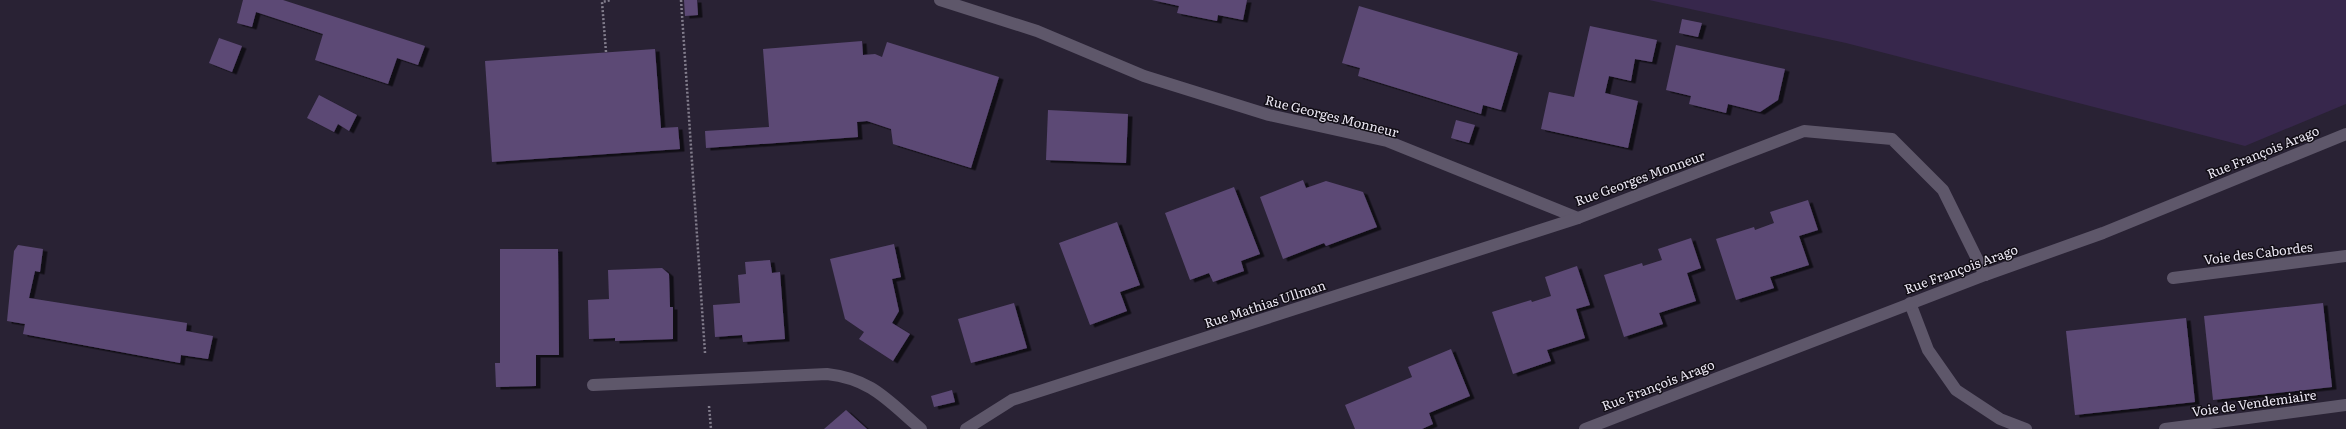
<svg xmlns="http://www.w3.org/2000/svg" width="2346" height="429" viewBox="0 0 2346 429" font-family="Literata,serif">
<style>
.green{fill:#37274c}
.building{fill:#5c4975;filter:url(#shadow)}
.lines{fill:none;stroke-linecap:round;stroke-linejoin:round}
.path{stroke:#827d8c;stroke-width:2.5;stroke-dasharray:2 2;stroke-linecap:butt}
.lane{stroke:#5e576a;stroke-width:12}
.street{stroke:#5e576a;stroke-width:12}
.labels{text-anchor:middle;stroke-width:3;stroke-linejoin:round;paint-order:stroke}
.street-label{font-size:13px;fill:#ebe7f3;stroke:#110d15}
</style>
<defs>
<filter id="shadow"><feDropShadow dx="4.5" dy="2.5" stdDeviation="0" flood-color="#0009"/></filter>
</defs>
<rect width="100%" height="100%" fill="#292234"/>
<!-- green -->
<polygon class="green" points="1649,0 2346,0 2346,104 2245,146 1846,43"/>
<!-- building -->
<g class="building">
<polygon points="243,0 283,0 425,46 418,65 397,58 388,84 315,60 323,34 256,12 252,27 237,23"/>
<polygon points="684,0 697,0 698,15 685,16"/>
<polygon points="1152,0 1247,0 1243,20 1218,15 1217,21 1177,13 1179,6"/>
<polygon points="1359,6 1518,53 1501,110 1483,105 1481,114 1358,76 1360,68 1342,63"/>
<polygon points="1682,19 1702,23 1698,37 1679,33"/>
<polygon points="1590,26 1657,40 1652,62 1635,59 1631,81 1609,76 1605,93 1638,101 1628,148 1541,129 1549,92 1574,97"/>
<polygon points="219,38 242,46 232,72 209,63"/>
<polygon points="862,41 863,55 875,54 882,57 887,42 999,77 971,168 893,144 891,129 867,121 857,122 858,137 706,148 705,131 769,127 763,49"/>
<polygon points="1676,45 1785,69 1778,100 1760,112 1728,104 1726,113 1689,104 1691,96 1666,90"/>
<polygon points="655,49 661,128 678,127 680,149 492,162 485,61"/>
<polygon points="319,95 357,115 349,131 338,124 334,132 307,118"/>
<polygon points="1048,110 1128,114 1126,163 1046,160"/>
<polygon points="1456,120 1475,125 1469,143 1451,138"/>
<polygon points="1303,180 1306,188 1326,181 1363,192 1377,227 1326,246 1324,243 1283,259 1260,197"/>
<polygon points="1234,187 1260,254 1241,261 1244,271 1213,282 1209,273 1190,280 1165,213"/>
<polygon points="1808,200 1818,230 1799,236 1809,265 1770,277 1774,288 1736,300 1716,239 1754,227 1755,230 1774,223 1770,212"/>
<polygon points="1117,222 1140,285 1120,292 1127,311 1090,325 1059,243"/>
<polygon points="1691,238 1701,268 1687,273 1696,301 1659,313 1663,324 1624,337 1604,275 1642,263 1643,266 1662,260 1658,249"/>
<polygon points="894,244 901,277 892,279 899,311 892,323 910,334 893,361 859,339 864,332 845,319 830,259"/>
<polygon points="18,245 43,249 40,272 35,271 29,298 187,323 186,331 213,336 208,359 181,355 180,363 23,334 25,324 7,321 14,251"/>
<polygon points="500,249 558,249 559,355 536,355 536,386 496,387 495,363 500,363"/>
<polygon points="770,260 772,273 780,272 785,339 743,342 742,335 715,337 713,305 740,303 738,275 746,274 745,262"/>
<polygon points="1577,266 1590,305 1576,309 1585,338 1547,350 1551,361 1513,374 1492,312 1531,300 1532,302 1551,296 1545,277"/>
<polygon points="662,268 669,274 670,307 673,307 673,339 615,341 615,338 589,339 588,300 609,299 608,270"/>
<polygon points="1014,303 1027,348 971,363 958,319"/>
<polygon points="2323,303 2332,387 2213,400 2204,316"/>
<polygon points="2186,318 2195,402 2075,415 2066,331"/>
<polygon points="1451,349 1470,396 1429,413 1433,424 1422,429 1355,429 1345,405 1412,377 1408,367"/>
<polygon points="952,390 955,402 934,407 931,396"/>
<polygon points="846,410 867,429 824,429"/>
</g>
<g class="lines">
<!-- path -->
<g class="path">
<polyline points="681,0 705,353"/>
<polyline points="606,52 602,2 611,0"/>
<polyline points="709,406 711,429"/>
</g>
<!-- lane -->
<polyline class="lane" points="2173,278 2346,256"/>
<!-- street -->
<g class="street">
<polyline points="940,0 1037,31 1144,76 1269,115 1387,141 1578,218"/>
<polyline points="1910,303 1928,350 1956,390 2000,419 2026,429"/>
<path d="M593 385 827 374C872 379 888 401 921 429"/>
<polyline points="966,429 1012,400 1578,218 1804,131 1892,139 1943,190 1985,275"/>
<polyline points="1585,429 1985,275 2103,233 2346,134"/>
<polyline points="2165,429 2346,405"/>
</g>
</g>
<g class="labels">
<!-- street labels -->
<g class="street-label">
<text transform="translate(1332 116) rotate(14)" y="5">Rue Georges Monneur</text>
<text transform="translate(2263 152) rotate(-22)" y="5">Rue François Arago</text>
<text transform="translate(1640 178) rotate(-20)" y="5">Rue Georges Monneur</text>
<text transform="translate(2258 253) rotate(-7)" y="5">Voie des Cabordes</text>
<text transform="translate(1961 269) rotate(-20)" y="5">Rue François Arago</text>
<text transform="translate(1265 304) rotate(-18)" y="5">Rue Mathias Ullman</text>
<text transform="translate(1658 385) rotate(-21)" y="5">Rue François Arago</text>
<text transform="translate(2254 403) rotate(-8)" y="5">Voie de Vendemiaire</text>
</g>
</g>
</svg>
